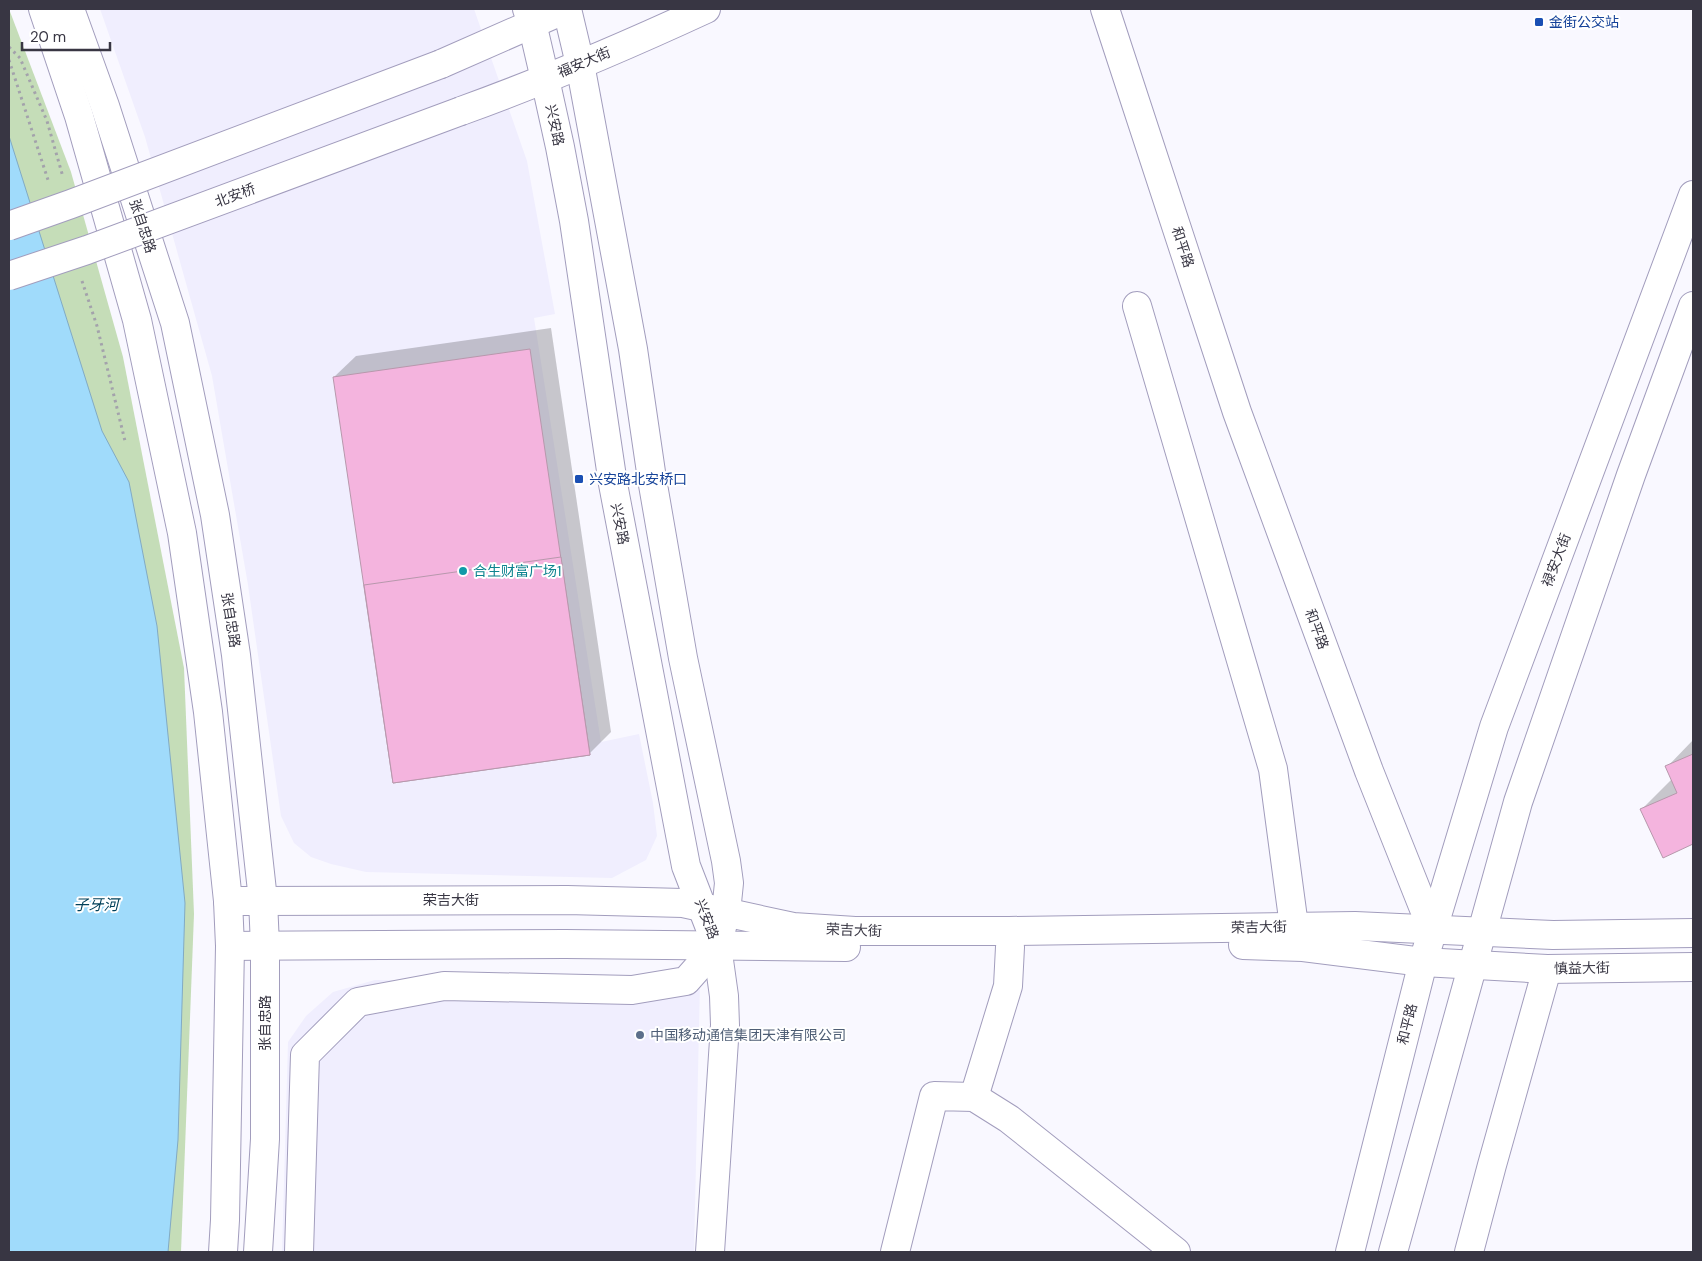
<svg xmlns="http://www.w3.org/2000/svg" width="1702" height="1261" viewBox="0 0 1702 1261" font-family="'DM Sans','Noto Sans SC',sans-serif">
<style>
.built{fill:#f0eefe}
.green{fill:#c5ddb8}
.water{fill:#a0dbfb;stroke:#81aac4}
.shadow{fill:#0003}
.building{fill:#f4b4de;stroke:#b798ac}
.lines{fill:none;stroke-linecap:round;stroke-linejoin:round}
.minor-casing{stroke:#a29dbd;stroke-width:30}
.major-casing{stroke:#a29dbd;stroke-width:30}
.path{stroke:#a3a2ab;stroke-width:3;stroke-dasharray:2.5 4;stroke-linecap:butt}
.minor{stroke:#fff;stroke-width:28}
.major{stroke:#fff;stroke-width:28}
.major-bridge-casing{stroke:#a29dbd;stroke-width:30;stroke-linecap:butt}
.major-bridge{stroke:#fff;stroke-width:28}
.transit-dot{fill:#1a4fb4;stroke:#fff;stroke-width:2}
.culture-dot{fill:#0f9aa8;stroke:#fff;stroke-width:2}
.service-dot{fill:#5c6f8a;stroke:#fff;stroke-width:2}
.labels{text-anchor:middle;stroke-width:4;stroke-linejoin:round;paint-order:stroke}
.transit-label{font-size:14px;fill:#164399;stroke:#fff;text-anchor:start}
.street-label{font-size:14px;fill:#383643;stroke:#fff}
.culture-label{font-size:14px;fill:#0d838f;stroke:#fff;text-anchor:start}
.service-label{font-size:14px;fill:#4e5e75;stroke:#fff;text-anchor:start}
.water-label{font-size:15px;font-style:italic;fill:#00405a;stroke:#fff}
</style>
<rect width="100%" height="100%" fill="#f9f8ff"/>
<!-- built -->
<g class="built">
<polygon points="100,9 474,9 527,161 555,314 534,318 601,742 639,734 653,803 657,836 646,860 612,878 366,872 331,864 311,857 294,843 281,816 248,585 212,376 145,137"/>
<polygon points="375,980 700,983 694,1252 282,1252 288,1042 306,1016 333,992"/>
</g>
<!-- green -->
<polygon class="green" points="9,9 71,172 123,357 184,668 194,914 181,1252 9,1252"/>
<!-- water -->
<polygon class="water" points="9,136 102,431 129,482 157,626 185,903 178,1140 168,1252 9,1252"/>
<!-- shadow -->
<g class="shadow">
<polygon points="551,328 611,732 589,754 334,377 356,356"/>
<polygon points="1693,740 1693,842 1663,856 1642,809 1672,779 1667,767"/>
</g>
<!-- building -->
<g class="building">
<polygon points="530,349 590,755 393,783 333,377"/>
<polygon points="561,557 590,755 393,783 364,585"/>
<polygon points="1693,754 1693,844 1663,858 1640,809 1677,793 1665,766"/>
</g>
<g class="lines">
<defs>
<g id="minor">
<polyline points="43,9 79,116 137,320 182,533 208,712 228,901 230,946 225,1220 223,1252"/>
<polyline points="70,9 105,106 175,323 215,515 236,655 263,900 265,946 265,1139 258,1252"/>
<polyline points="1105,9 1237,412 1369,771 1432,929"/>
<polyline points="545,79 560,147 574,221 613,484 686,866 717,946 724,996 725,1025 710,1252"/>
<polyline points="1137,306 1273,769 1294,926"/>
<polyline points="228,901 567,900 683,903 793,927 855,931 1009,931 1355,926 1553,935 1693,933"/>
<polyline points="1243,945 1303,947 1423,962 1547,969 1693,967"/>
<polyline points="230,946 565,944 846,947"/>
<polyline points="974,1097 1008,986 1010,947"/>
<polyline points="299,1252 305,1055 358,1002 444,986 632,990 686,981 717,946 726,912 729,883 726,861 683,658 652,479 633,349 580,64"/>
<polyline points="895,1252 934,1096 974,1097 1009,1119 1176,1252"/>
<polyline points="1469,1252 1492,1165 1547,969"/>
</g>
<g id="major">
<polyline points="527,9 532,23 545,79"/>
<polyline points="567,9 580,64"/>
<polyline points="441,64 566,9"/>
<path d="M461 111C544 81 626 46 706 9"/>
<polyline points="1350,1252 1423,962 1494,727 1693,195"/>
<polyline points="1393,1252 1518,802 1631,475 1693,306"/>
</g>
</defs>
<!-- minor casing -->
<use href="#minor" class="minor-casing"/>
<!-- major casing -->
<use href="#major" class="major-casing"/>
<!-- path -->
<g class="path">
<polyline points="9,47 20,58 47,121 63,177"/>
<polyline points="9,60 49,183"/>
<polyline points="82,281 97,326 125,441"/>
</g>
<!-- minor -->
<use href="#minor" class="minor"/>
<!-- major -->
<use href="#major" class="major"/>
<defs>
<g id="major-bridge">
<polyline points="9,226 71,204 441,64"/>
<polyline points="9,276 87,250 461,111"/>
</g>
</defs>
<!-- major-bridge casing -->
<use href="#major-bridge" class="major-bridge-casing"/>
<!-- major-bridge -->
<use href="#major-bridge" class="major-bridge"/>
</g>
<!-- markers -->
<g class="transit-dot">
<rect x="1534" y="17" width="10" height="10" rx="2.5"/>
<rect x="574" y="474" width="10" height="10" rx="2.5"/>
</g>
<circle class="culture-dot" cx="463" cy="571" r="5"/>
<circle class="service-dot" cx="640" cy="1035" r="5"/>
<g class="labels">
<!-- transit labels -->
<g class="transit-label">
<text x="1549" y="27">金街公交站</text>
<text x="589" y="484">兴安路北安桥口</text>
</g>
<!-- street labels -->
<g class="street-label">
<text transform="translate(584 62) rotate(-23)" y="5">福安大街</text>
<text transform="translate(555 125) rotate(78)" y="5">兴安路</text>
<text transform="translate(235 195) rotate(-20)" y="5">北安桥</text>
<text transform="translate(143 226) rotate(72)" y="5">张自忠路</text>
<text transform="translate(1183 247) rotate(72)" y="5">和平路</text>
<text transform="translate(620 524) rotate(79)" y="5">兴安路</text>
<text transform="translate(1556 560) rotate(-69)" y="5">禄安大街</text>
<text transform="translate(231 620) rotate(81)" y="5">张自忠路</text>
<text transform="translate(1317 629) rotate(70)" y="5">和平路</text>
<text x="451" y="905">荣吉大街</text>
<text transform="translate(707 919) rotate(69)" y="5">兴安路</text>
<text transform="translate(1259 927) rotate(-1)" y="5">荣吉大街</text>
<text transform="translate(854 930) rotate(2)" y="5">荣吉大街</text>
<text transform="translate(1582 968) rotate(-1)" y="5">慎益大街</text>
<text transform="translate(265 1023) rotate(-90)" y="5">张自忠路</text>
<text transform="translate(1407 1024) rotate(-76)" y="5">和平路</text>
</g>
<!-- culture labels -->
<g class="culture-label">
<text x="473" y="576">合生财富广场1</text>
</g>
<!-- service labels -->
<g class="service-label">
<text x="650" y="1040">中国移动通信集团天津有限公司</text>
</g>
<!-- water labels -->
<g class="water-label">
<text x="96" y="910">子牙河</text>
</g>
</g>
<!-- border -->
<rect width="1702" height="1261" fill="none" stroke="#383643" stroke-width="20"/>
<!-- scale -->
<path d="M22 42v8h88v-8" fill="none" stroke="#383643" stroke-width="2.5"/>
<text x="30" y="42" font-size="15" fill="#383643" stroke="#ffffff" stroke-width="4" paint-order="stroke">20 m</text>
</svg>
